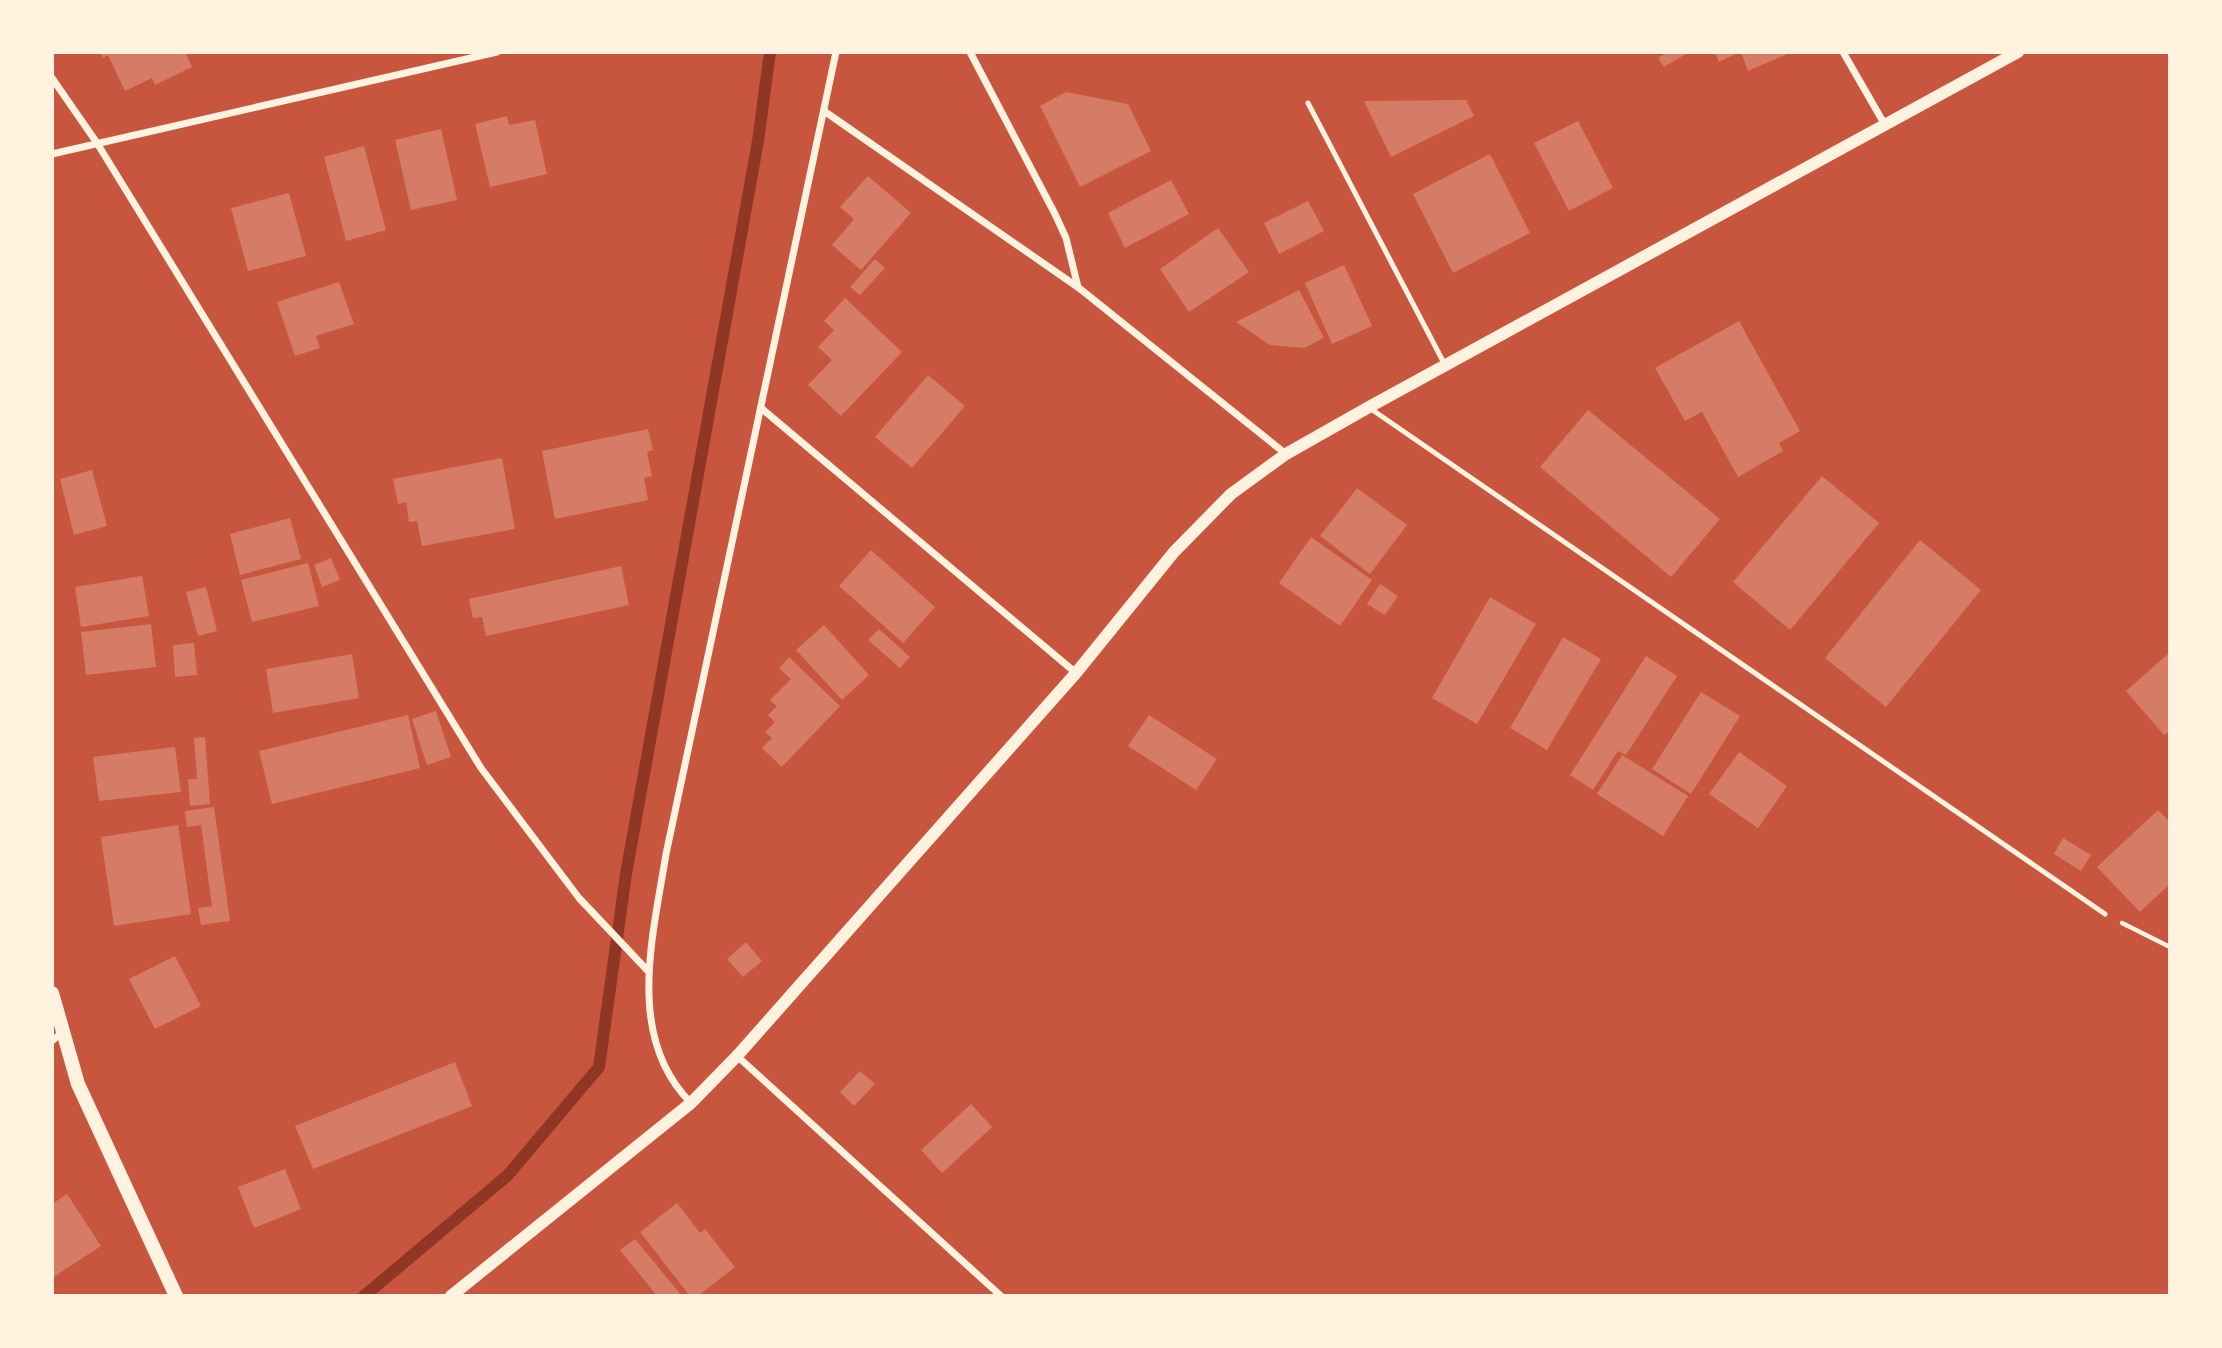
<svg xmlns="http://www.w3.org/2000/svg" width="2222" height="1348" viewBox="0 0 2222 1348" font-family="Georgia,serif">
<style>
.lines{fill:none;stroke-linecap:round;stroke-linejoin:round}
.stream{stroke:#8f3625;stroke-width:12}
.building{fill:#d67c66}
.path{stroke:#fff3e0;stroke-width:4.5}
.service{stroke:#fff3e0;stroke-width:5}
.minor{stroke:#fff3e0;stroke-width:7}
.tertiary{stroke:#fff3e0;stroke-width:12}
.secondary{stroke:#fff3e0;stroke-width:14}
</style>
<rect width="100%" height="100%" fill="#c8553d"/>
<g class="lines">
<!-- stream -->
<polyline class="stream" points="364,1296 508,1175 599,1067 626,874 758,141 770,52"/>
</g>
<!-- building -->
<g class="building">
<polygon points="100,52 185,52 192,67 155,85 152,78 125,91 108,55 103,58"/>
<polygon points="1668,52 1689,52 1664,67 1658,58"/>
<polygon points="1715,52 1740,52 1719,62"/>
<polygon points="1741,52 1792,52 1748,71"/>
<polygon points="1066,92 1128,104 1151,151 1080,187 1040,106"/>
<polygon points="1466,100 1474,116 1391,157 1364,101"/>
<polygon points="507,116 509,125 535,120 547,174 490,187 475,124"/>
<polygon points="1578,121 1613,188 1569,211 1534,143"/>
<polygon points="441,129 457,200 411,210 395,140"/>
<polygon points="364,146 386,230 346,241 324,157"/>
<polygon points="1490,154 1530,233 1453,273 1413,194"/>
<polygon points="868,176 911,213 861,270 832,245 854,219 840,207"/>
<polygon points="1171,180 1189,214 1125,248 1108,213"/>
<polygon points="289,193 306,256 248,271 231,208"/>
<polygon points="1308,201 1324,231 1279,254 1264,223"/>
<polygon points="1218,228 1249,272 1189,312 1160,269"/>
<polygon points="875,259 885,268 860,295 850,287"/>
<polygon points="1344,265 1372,326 1332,344 1305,283"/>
<polygon points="339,282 354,324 316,336 320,348 295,356 277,302"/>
<polygon points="1299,290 1324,338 1304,348 1270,345 1236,322"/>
<polygon points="845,298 902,352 841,416 808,385 832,360 818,347 834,330 824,321"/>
<polygon points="1739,321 1800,431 1779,443 1783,451 1738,477 1702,412 1685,421 1655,368"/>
<polygon points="928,375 965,406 912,468 875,437"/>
<polygon points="1588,410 1720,519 1671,577 1540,467"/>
<polygon points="648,429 653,450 647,452 652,476 644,478 648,500 555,519 542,451"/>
<polygon points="502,458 515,529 422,546 417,521 409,522 406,502 398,504 393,479"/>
<polygon points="92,470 107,526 74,535 60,479"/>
<polygon points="1822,476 1879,523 1790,630 1733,582"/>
<polygon points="1357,488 1407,525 1370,574 1320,536"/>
<polygon points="290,518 301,559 240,575 230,534"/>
<polygon points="1311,537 1372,580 1340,626 1279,583"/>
<polygon points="1920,540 1981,590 1886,707 1825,658"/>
<polygon points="871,550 935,607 903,643 839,586"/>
<polygon points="331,558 340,580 322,587 314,565"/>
<polygon points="308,563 319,606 252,622 241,580"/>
<polygon points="621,566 629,605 486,636 482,617 473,618 469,599"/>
<polygon points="142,576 149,616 81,627 75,587"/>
<polygon points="1380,584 1398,596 1385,615 1367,604"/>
<polygon points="206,587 217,631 198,636 186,592"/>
<polygon points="1490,597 1536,624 1477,724 1432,698"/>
<polygon points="151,624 156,667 86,675 81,632"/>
<polygon points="824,625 869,675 842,700 796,650"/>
<polygon points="879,629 910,657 900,668 868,640"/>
<polygon points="1563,637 1601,659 1547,750 1510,728"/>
<polygon points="194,643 197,675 175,677 173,645"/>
<polygon points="352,654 359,698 273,713 266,669"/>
<polygon points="2168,654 2170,731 2164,735 2126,691"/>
<polygon points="1646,656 1677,676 1626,755 1618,751 1593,790 1570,775"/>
<polygon points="789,657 840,706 782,767 762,748 772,738 765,732 775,722 768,715 777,706 770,700 791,679 779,668"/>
<polygon points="1701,692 1740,716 1691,794 1652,769"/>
<polygon points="436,711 451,757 427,765 412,719"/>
<polygon points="408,715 420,768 272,804 259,751"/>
<polygon points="1149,715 1217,759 1196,790 1128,746"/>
<polygon points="205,737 210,804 190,806 188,779 197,779 194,738"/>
<polygon points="175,747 181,792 99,801 93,757"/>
<polygon points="1739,752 1787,786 1758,828 1709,794"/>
<polygon points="1622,755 1688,796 1663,836 1597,794"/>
<polygon points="214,807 230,921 201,925 198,908 212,906 201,825 187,827 185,811"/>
<polygon points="2158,810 2170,822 2170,884 2140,912 2097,867"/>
<polygon points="178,825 191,914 114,926 101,837"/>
<polygon points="2063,838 2091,855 2081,871 2054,854"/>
<polygon points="746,942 762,961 743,977 727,959"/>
<polygon points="175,956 201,1006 155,1029 129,979"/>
<polygon points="455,1062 472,1106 313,1169 295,1126"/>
<polygon points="860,1071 875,1084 854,1106 840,1092"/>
<polygon points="971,1104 992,1127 942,1173 921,1150"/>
<polygon points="285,1169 301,1209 254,1228 238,1187"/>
<polygon points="67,1194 101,1246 52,1278 52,1204"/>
<polygon points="677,1203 700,1233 705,1229 735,1267 698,1296 690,1296 640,1232"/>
<polygon points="635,1239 682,1296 657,1296 620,1250"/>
</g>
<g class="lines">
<!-- path -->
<polyline class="path" points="2122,923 2170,947"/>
<!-- service -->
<g class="service">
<polyline points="1308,103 1445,365"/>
<polyline points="1371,409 2105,914"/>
</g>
<!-- minor -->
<g class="minor">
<polyline points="970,52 1055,214 1066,238 1078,287"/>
<polyline points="1843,52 1885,125"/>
<polyline points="52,78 97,143 481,768 579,898 648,971"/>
<polyline points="824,111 1079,288 1286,454"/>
<polyline points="52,154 497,52"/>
<polyline points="761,408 1076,673"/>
<polyline points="52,1041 61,1033"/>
<polyline points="737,1056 1001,1296"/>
<path d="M691 1103C625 1037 653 936 666 854L836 52"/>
</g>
<!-- tertiary -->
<polyline class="tertiary" points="451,1296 691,1103 737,1056 1076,673 1174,552 1231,494 1286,454 1369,407 2018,52"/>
<!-- secondary -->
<polyline class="secondary" points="52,993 78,1084 176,1296"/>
</g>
<!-- border -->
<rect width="2222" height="1348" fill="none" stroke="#fff3e0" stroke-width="108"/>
</svg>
